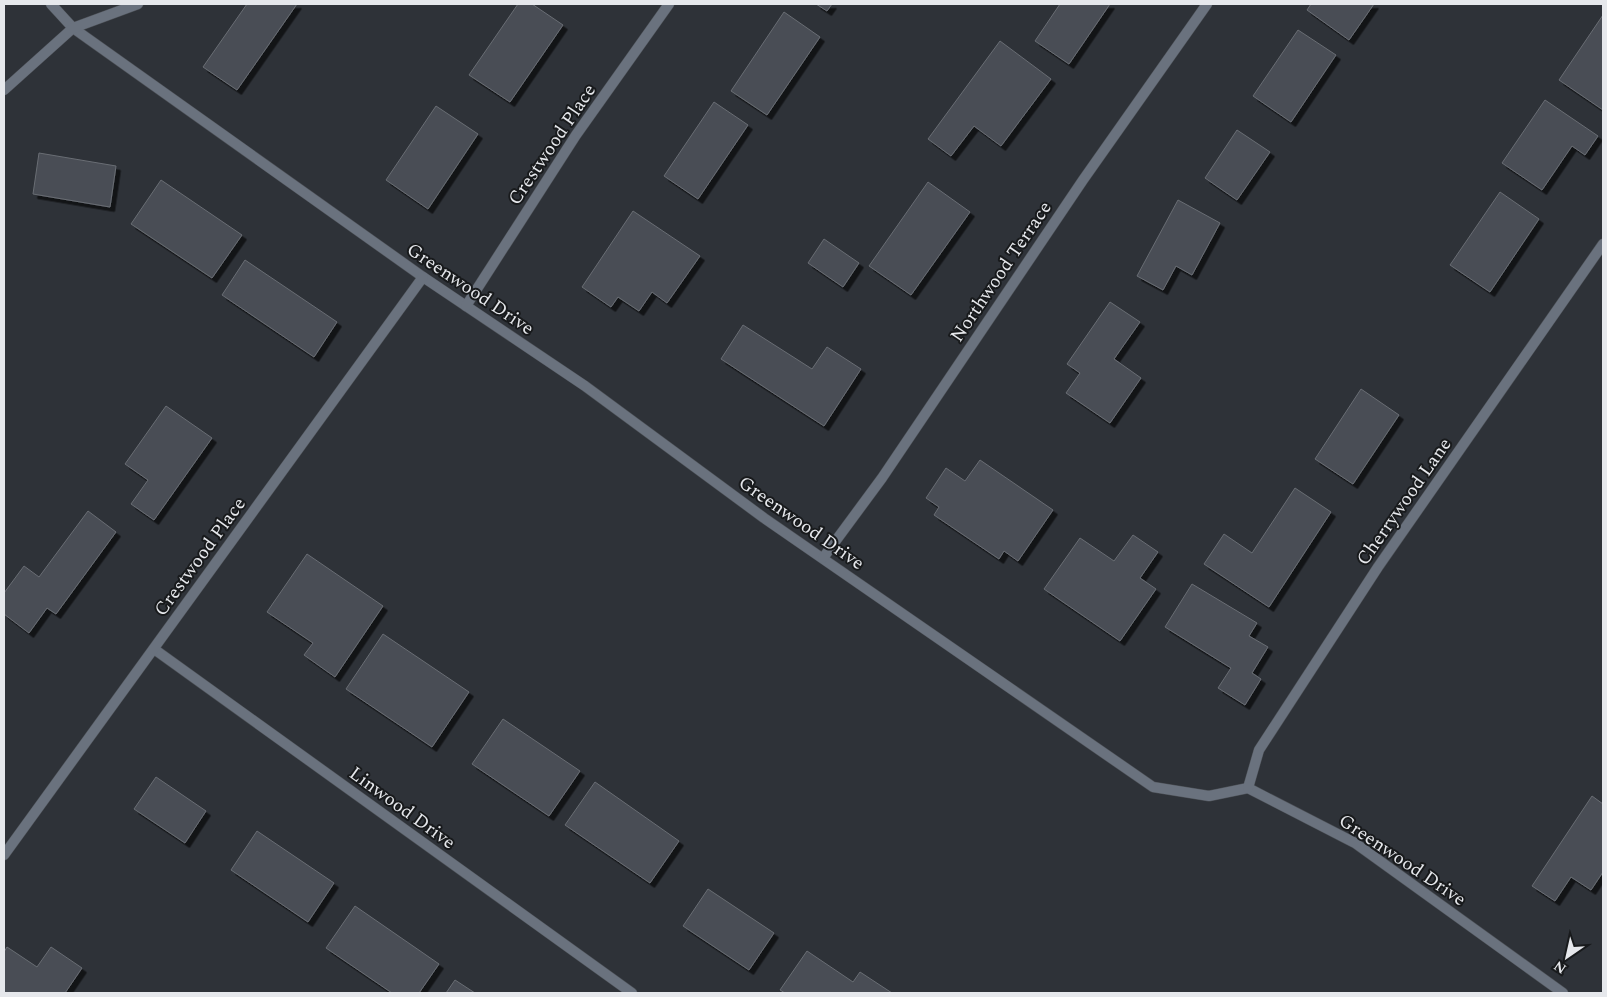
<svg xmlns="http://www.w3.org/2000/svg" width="1607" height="997" viewBox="0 0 1607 997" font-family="Spectral,serif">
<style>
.building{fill:#494d54;stroke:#696d74;filter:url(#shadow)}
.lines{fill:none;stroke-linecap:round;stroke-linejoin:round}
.street-casing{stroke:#4b4f55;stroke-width:11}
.street{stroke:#6a727e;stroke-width:10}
.labels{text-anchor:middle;stroke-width:4;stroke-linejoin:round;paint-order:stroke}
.street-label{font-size:19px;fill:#e6e8ec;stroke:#181a1c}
</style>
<defs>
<filter id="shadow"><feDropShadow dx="4.5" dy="4.5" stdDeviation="0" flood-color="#0009"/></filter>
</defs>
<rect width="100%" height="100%" fill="#2e3238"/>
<!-- building -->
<g class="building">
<polygon points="247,4 297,4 237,90 203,67"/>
<polygon points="518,4 532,4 563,25 510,102 469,75"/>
<polygon points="816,4 832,4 827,11"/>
<polygon points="1060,4 1110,4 1069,64 1035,41"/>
<polygon points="1311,4 1374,4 1349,40 1307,10"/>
<polygon points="784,12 820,37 767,115 731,91"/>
<polygon points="1603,15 1603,110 1559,80"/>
<polygon points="1298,30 1336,55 1291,122 1253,96"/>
<polygon points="1000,41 1051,79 1001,146 974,126 951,156 928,139"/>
<polygon points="1545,100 1598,136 1585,155 1572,146 1542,190 1502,163"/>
<polygon points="714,102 748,125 698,199 664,176"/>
<polygon points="436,106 478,134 428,209 386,180"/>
<polygon points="1237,130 1270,152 1237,200 1205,178"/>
<polygon points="39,153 116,166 110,207 33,194"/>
<polygon points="161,180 242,235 212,278 131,224"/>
<polygon points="928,182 970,212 911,295 869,266"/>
<polygon points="1500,192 1539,219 1490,292 1450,265"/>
<polygon points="1178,200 1220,223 1192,275 1176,266 1163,290 1137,276"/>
<polygon points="633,211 700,256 667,303 652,292 639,311 618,297 611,307 582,287"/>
<polygon points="824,239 859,263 843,287 808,263"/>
<polygon points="245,260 337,322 314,357 222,295"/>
<polygon points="1110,302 1140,322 1114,359 1141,378 1110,423 1066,393 1080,373 1067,364"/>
<polygon points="743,325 812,369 827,347 861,369 824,426 721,359"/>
<polygon points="1361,389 1399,415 1353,484 1315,459"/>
<polygon points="166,406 212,438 154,520 131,504 148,480 125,464"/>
<polygon points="980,460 1053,510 1018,561 1004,551 999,559 934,515 939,507 926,498 946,468 965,481"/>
<polygon points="1295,488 1331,512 1269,607 1204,564 1224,534 1252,553"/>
<polygon points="88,511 116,532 56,614 47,608 29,633 4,614 4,593 24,566 39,577"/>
<polygon points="1133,535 1158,552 1140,578 1156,589 1120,641 1044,589 1080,538 1114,561"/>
<polygon points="307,554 383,606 335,677 304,655 313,643 267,612"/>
<polygon points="1192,584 1257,623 1249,636 1268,647 1252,673 1261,679 1245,705 1218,688 1231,668 1165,627"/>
<polygon points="383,634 469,692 432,747 346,689"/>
<polygon points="503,719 580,771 549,816 472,764"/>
<polygon points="156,777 206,811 185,843 134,809"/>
<polygon points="595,782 679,841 650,883 565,825"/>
<polygon points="1592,796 1603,804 1603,872 1591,890 1571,877 1555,901 1532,886"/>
<polygon points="257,831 334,883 308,922 231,870"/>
<polygon points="708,889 774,933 749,970 683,926"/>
<polygon points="355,906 439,964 419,993 392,993 326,948"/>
<polygon points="7,947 37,967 51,947 82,968 65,993 4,993 4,952"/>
<polygon points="807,951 853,982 860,972 892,993 785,993 780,990"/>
<polygon points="455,980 475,993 446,993"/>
</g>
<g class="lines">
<defs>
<g id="street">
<polyline points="51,4 73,28 423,277 585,386 764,518 1153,787 1209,796 1248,788 1355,843 1563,993"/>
<polyline points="4,90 73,28 138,4"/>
<polyline points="466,306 576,135 669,4"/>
<polyline points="823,558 882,478 1083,180 1207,4"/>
<polyline points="154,649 632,993"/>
<polyline points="1248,788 1259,750 1378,567 1603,244"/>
<polyline points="4,855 423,277"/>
</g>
</defs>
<!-- street casing -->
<use href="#street" class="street-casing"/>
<!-- street -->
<use href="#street" class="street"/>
</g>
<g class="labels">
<!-- street labels -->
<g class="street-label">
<text transform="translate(551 144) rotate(-56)" y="7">Crestwood Place</text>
<text transform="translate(1000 271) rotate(-56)" y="7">Northwood Terrace</text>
<text transform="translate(471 288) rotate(34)" y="7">Greenwood Drive</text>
<text transform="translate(1403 501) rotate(-55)" y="7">Cherrywood Lane</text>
<text transform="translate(802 522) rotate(35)" y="7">Greenwood Drive</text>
<text transform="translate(199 556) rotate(-54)" y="7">Crestwood Place</text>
<text transform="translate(403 807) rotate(36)" y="7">Linwood Drive</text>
<text transform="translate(1403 859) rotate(34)" y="7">Greenwood Drive</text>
</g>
</g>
<!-- border -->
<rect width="1607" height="997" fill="none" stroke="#e6e8ec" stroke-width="10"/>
<!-- north arrow -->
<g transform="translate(1567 957) rotate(214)" stroke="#181a1c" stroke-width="4" paint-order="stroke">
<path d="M0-4L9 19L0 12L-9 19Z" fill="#e6e8ec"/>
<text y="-8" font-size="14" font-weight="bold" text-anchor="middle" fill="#e6e8ec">N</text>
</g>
</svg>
